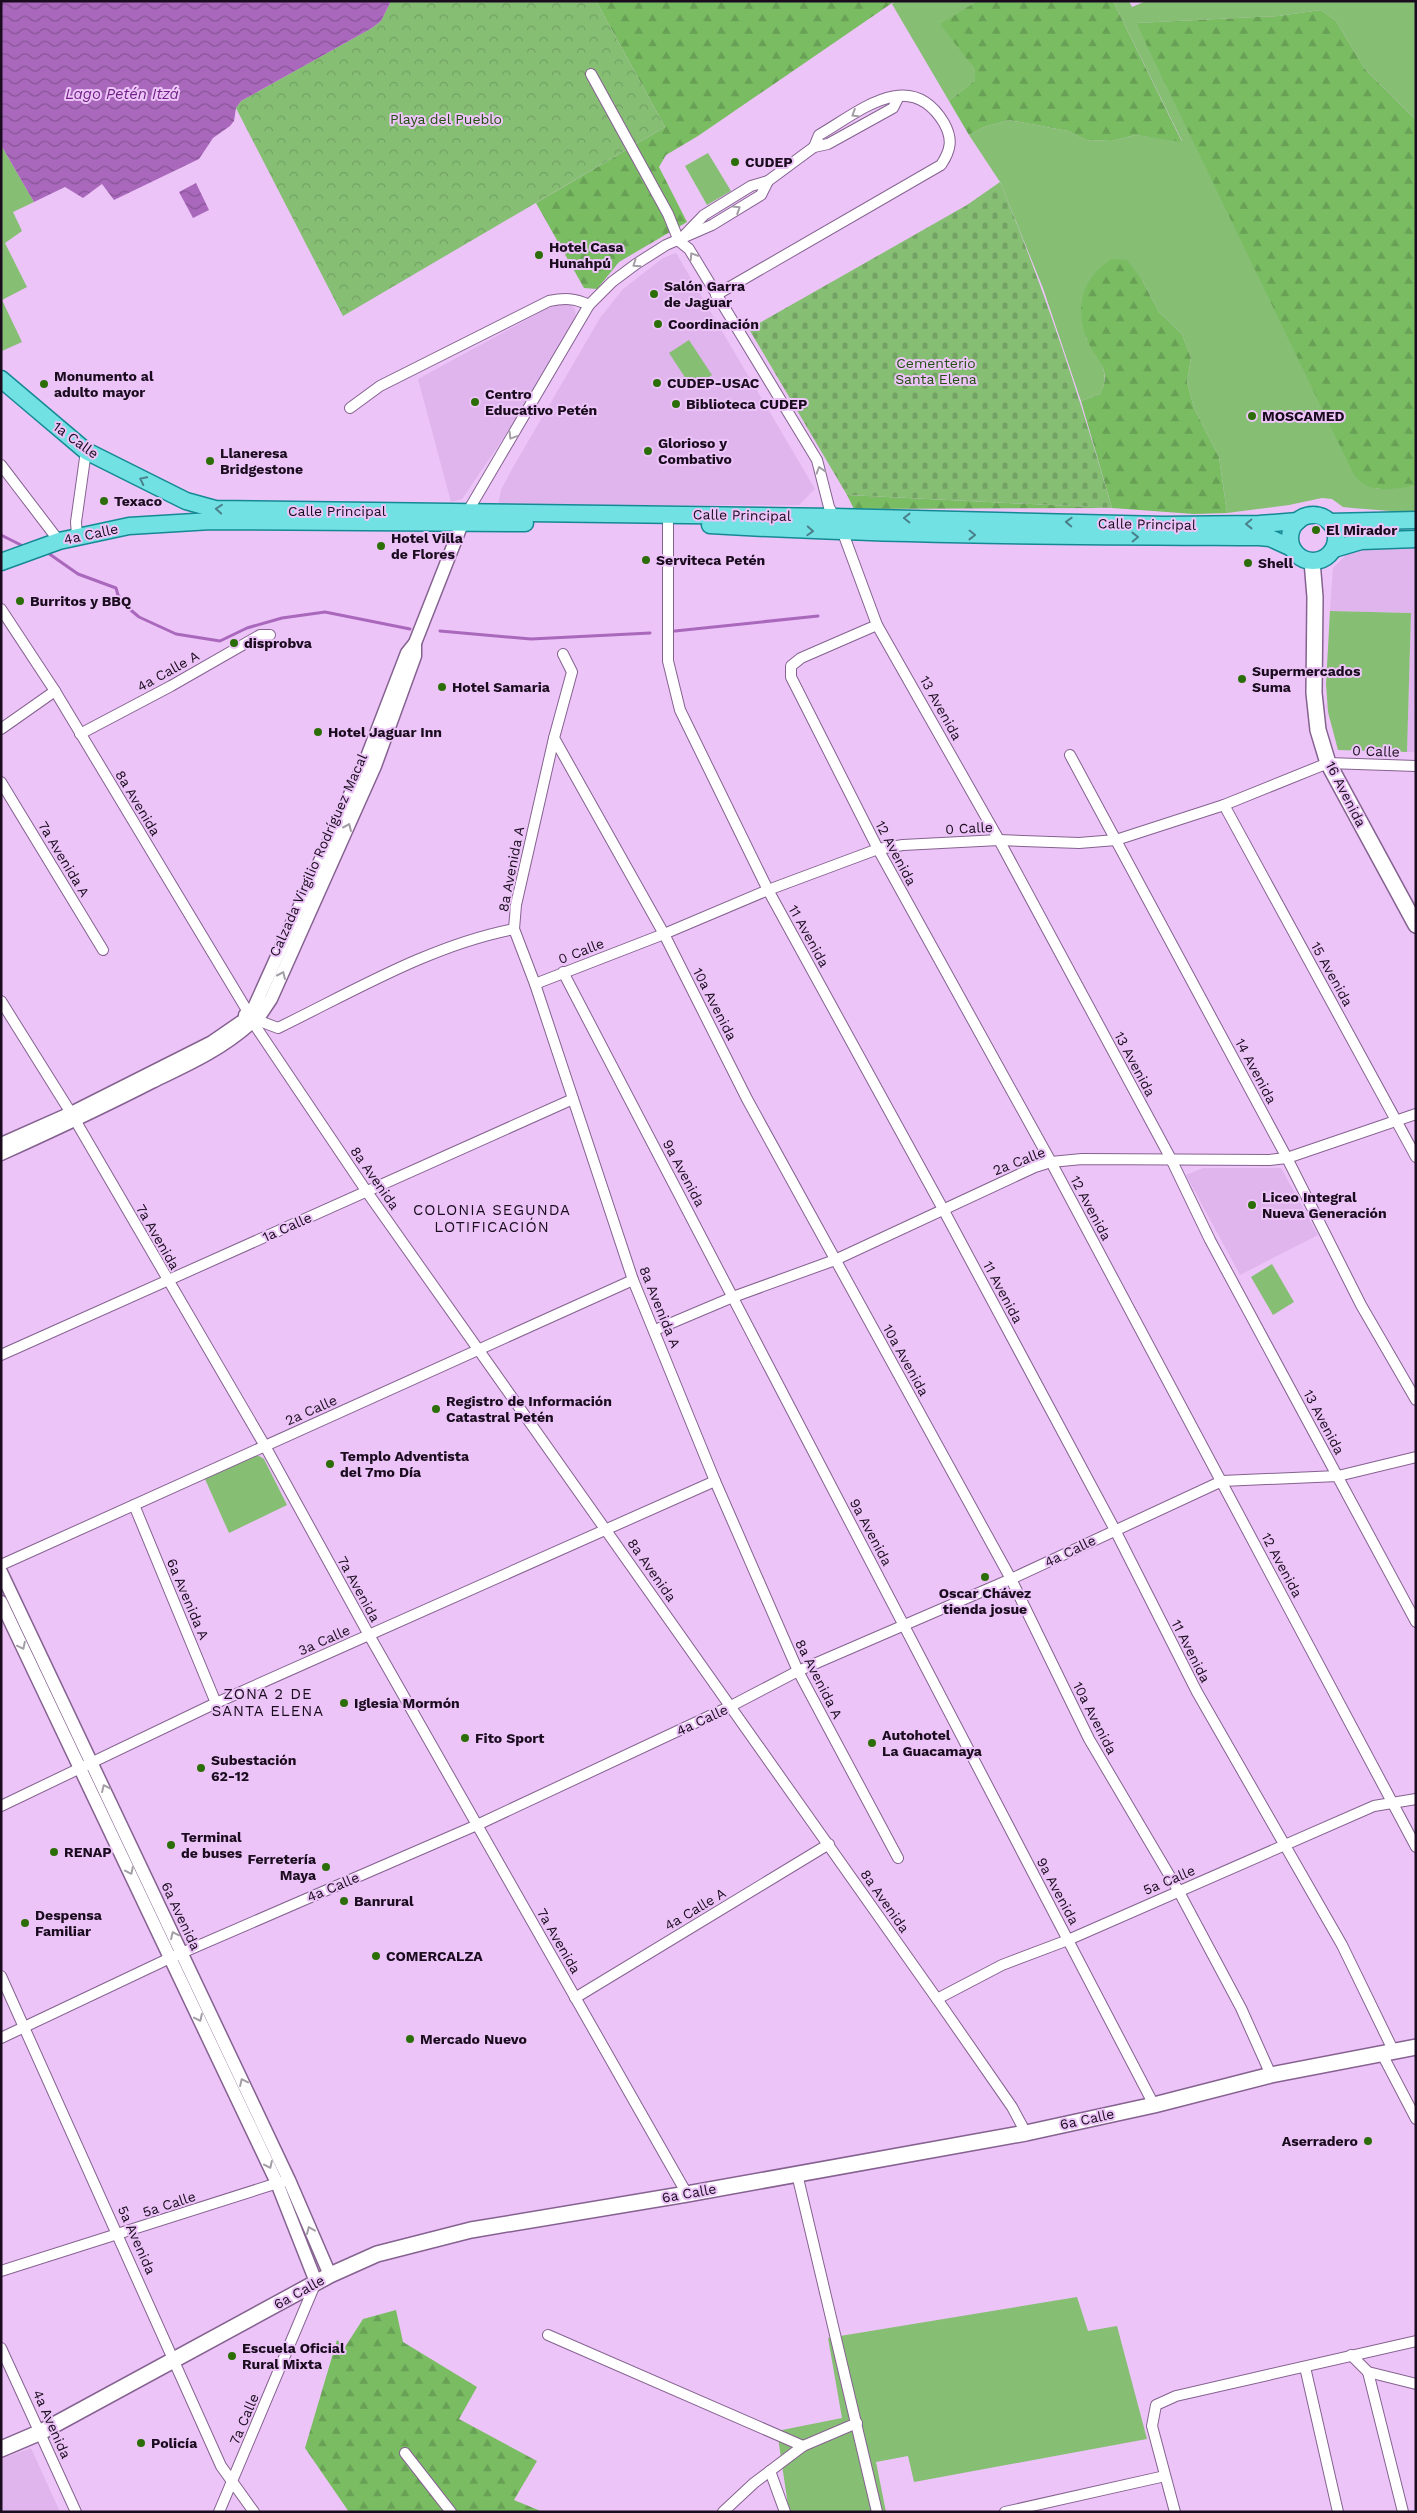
<svg xmlns="http://www.w3.org/2000/svg" width="1417" height="2513" viewBox="0 0 1417 2513" font-family="'Work Sans',sans-serif">
<style>
.built{fill:#e0b5ed}
.grass{fill:#86be74}
.forest{fill:url(#forest-firs)}
.cemetery{fill:url(#cemetery-stones)}
.park{fill:url(#park-crowns)}
.water{fill:url(#water-waves)}
.lines{fill:none;stroke-linecap:round;stroke-linejoin:round}
.stream{stroke:#a968bc;stroke-width:3}
.minor-casing{stroke:#856290;stroke-width:12}
.tertiary-casing{stroke:#856290;stroke-width:15}
.secondary-casing{stroke:#856290;stroke-width:18}
.primary-casing{stroke:#158993;stroke-width:19}
.minor{stroke:#fff;stroke-width:10}
.tertiary{stroke:#fff;stroke-width:12}
.secondary{stroke:#fff;stroke-width:15}
.primary{stroke:#71e1e4;stroke-width:16}
.oneway{stroke:#a39ea5}
.oneway2{stroke:#4a818b}
.poi-dot{fill:#2b6e07;stroke:#ecc4f8;stroke-width:2}
.labels{text-anchor:middle;stroke-width:4;stroke-linejoin:round;paint-order:stroke}
.park-label{font-size:14px;fill:#234f11;stroke:#ecc4f8}
.poi-label{font-size:14px;font-weight:bold;fill:#1a0c1e;stroke:#ecc4f8;text-anchor:start}
.street-label{font-size:14px;fill:#1a0c1e;stroke:#ecc4f8}
.water-label{font-size:15px;font-style:italic;fill:#722087;stroke:#ecc4f8}
.neighbourhood-label{font-size:15px;letter-spacing:1px;fill:#1a0c1e;stroke:#ecc4f8}
</style>
<defs>
<pattern id="forest-firs" width="22" height="20" patternUnits="userSpaceOnUse" patternTransform="scale(1.25)"><rect width="22" height="20" fill="#79bc62"/><path d="M5 1l3.5 6h-7zM16 11l3.5 6h-7z" fill="#68a055"/></pattern>
<pattern id="cemetery-stones" width="16" height="16" patternUnits="userSpaceOnUse" patternTransform="scale(1.25)"><rect width="16" height="16" fill="#86be74"/><path d="M2 7V4a2 2 0 0 1 4 0v3zM10 15v-3a2 2 0 0 1 4 0v3z" fill="#73a264"/></pattern>
<pattern id="park-crowns" width="20" height="18" patternUnits="userSpaceOnUse" patternTransform="scale(1.25)"><rect width="20" height="18" fill="#86be74"/><path d="M2 6a3 3 0 1 1 6 0M12 15a3 3 0 1 1 6 0" fill="none" stroke="#73a264"/></pattern>
<pattern id="water-waves" width="16" height="10" patternUnits="userSpaceOnUse" patternTransform="scale(1.25)"><rect width="16" height="10" fill="#a968bc"/><path d="M0 5q4-4 8 0t8 0" fill="none" stroke="#895498"/></pattern>
</defs>
<rect width="100%" height="100%" fill="#ecc4f8"/>
<!-- built -->
<g class="built">
<polygon points="676,253 815,489 799,505 498,505 501,490 512,469 600,318 623,289 663,258"/>
<polygon points="561,304 570,304 575,309 576,318 505,436 462,499 451,502 418,379 546,309"/>
<polygon points="1416,543 1416,752 1407,752 1411,613 1330,611 1333,568 1346,555 1364,547"/>
<polygon points="1203,1168 1281,1168 1318,1235 1240,1275 1186,1175"/>
<polygon points="31,2448 60,2512 1,2512 1,2459"/>
</g>
<!-- grass -->
<g class="grass">
<polygon points="895,1 977,1 941,24 975,70 975,80 949,101 892,4"/>
<path d="M1113 1H1129L1132 7 1146 1H1416V120L1365 69 1336 21 1321 10 1278 16 1136 23 1377 489 1416 486V513L1352 508 1343 507 1332 499 1322 498 1289 505 1227 513 1219 457 1194 408 1187 382 1191 358 1182 334 1159 312 1142 280 1086 338C1098 357 1112 372 1100 394L1081 401 1043 288 1000 182 969 135 984 127 1009 120 1068 131 1086 140 1112 141 1135 135 1182 141Z"/>
<polygon points="1,145 34,202 13,212 22,231 5,243 27,287 2,300 22,342 2,351"/>
<polygon points="708,153 731,191 707,205 685,166"/>
<polygon points="689,340 712,375 692,388 669,353"/>
<polygon points="1330,611 1411,613 1407,752 1338,750 1328,712 1326,684"/>
<polygon points="1272,1264 1294,1302 1273,1315 1251,1277"/>
<polygon points="253,1456 259,1456 264,1459 287,1505 229,1533 205,1479"/>
<polygon points="1077,2297 1088,2331 1117,2326 1147,2439 914,2482 908,2456 876,2462 886,2512 789,2512 777,2431 842,2418 828,2338"/>
</g>
<!-- forest -->
<g class="forest">
<polygon points="596,1 895,1 698,136 666,155 659,167 687,222 619,262 597,289 584,288 536,203 665,127"/>
<polygon points="977,1 1113,1 1182,142 1135,135 1112,141 1086,140 1068,131 1009,120 984,127 969,135 949,101 975,80 975,70 940,24"/>
<path d="M1321 10 1336 21 1365 69 1416 120V486C1392 488 1371 496 1354 475L1136 23 1278 16Z"/>
<path d="M1112 259 1127 260 1142 280 1159 312 1182 334 1191 358 1187 382 1194 408 1219 457 1227 513 1194 514 1112 508 854 509 847 495 1112 508 1081 401 1100 394C1114 367 1094 360 1086 337 1075 305 1083 277 1112 259Z"/>
<polygon points="396,2310 403,2342 477,2387 459,2419 537,2461 514,2500 543,2512 349,2512 305,2448 337,2340 345,2347 363,2319"/>
</g>
<!-- cemetery -->
<path class="cemetery" d="M1000 182C1044 289 1080 397 1112 508L847 495 749 329 967 205Z"/>
<!-- park -->
<polygon class="park" points="391,1 596,1 665,127 343,316 236,108 241,101 372,28 381,21"/>
<!-- water -->
<g class="water">
<polygon points="1,1 391,1 381,21 372,28 241,101 236,108 234,121 230,126 213,138 199,159 114,200 102,184 83,198 65,187 34,202 1,145"/>
<polygon points="196,183 209,210 193,218 179,192"/>
</g>
<g class="lines">
<!-- stream -->
<g class="stream">
<polyline points="1,535 21,545"/>
<polyline points="48,553 78,574 116,588 118,595 126,606 139,617 176,634 220,641 247,628 282,618 325,612 410,629"/>
<polyline points="440,631 531,639 650,633"/>
<polyline points="675,631 818,616"/>
</g>
<defs>
<g id="minor">
<polyline points="591,74 668,214 679,241 689,249 817,460 829,507 843,533 877,625 999,840 1171,1159 1210,1240 1416,1622"/>
<polyline points="814,147 828,144 893,108 899,96"/>
<path d="M679 241 704 215 751 186 768 181 814 147 819 135C859 112 910 66 944 123 953 139 951 150 941 165L716 295"/>
<path d="M350 408 380 386 549 301C564 298 575 298 589 305"/>
<polyline points="1,465 59,541"/>
<polyline points="468,511 589,305 612,282 636,264 666,245 712,225 761,195 768,181"/>
<polyline points="668,523 668,661 680,710 768,890 943,1209 1115,1530 1197,1692 1342,1945 1394,2052"/>
<polyline points="77,536 76,522 86,451"/>
<polyline points="1,609 55,691 248,1012"/>
<polyline points="877,625 801,658 791,666 791,677 878,849 1051,1162 1416,1847"/>
<polyline points="563,654 572,672 554,738 664,934 747,1099 1011,1579 1089,1739 1178,1890 1241,2008 1271,2075"/>
<polyline points="1,729 55,691"/>
<polyline points="80,734 171,686 260,635 270,635"/>
<polyline points="554,738 516,905 514,929 535,984 633,1280 715,1481 798,1671 898,1858"/>
<polyline points="1070,755 1287,1158 1361,1305 1416,1400"/>
<polyline points="1,782 103,950"/>
<polyline points="1224,805 1416,1157"/>
<polyline points="563,972 1154,2105"/>
<polyline points="535,984 664,934 768,890 878,849 903,845 999,840 1079,843 1116,840 1224,805 1328,763 1416,766"/>
<polyline points="1,1001 71,1113 265,1446 369,1635 687,2194"/>
<path d="M257 1020 278 1028C354 991 431 945 514 929"/>
<polyline points="254,1024 367,1192 937,1999 1012,2107 1026,2133"/>
<polyline points="655,1330 733,1297 835,1260 1035,1167 1051,1162 1082,1159 1269,1160 1287,1158 1416,1114"/>
<polyline points="1,1355 573,1099"/>
<polyline points="134,1505 216,1703"/>
<polyline points="1,1565 633,1280"/>
<polyline points="1,1806 216,1703 715,1481"/>
<polyline points="1,1976 221,2466 254,2512"/>
<polyline points="575,1998 829,1844"/>
<polyline points="937,1999 1002,1965 1068,1940 1374,1806 1416,1799"/>
<polyline points="1,2038 170,1958 477,1825 731,1706 798,1671 1011,1579 1222,1481 1338,1476 1416,1457"/>
<polyline points="1382,2054 1416,2119"/>
<polyline points="797,2174 877,2512"/>
<polyline points="1,2271 284,2181"/>
<polyline points="548,2335 803,2446"/>
<polyline points="1,2348 76,2512"/>
<polyline points="1351,2355 1368,2372 1416,2384"/>
<polyline points="1305,2367 1338,2512"/>
<polyline points="1368,2372 1403,2512"/>
<polyline points="405,2453 451,2512"/>
<polyline points="770,2471 785,2512"/>
<polyline points="219,2512 316,2282"/>
<polyline points="723,2512 754,2483 803,2446 857,2423"/>
<polyline points="1005,2512 1165,2476"/>
<polyline points="1175,2512 1152,2426 1156,2405 1176,2396 1416,2341"/>
</g>
<g id="tertiary">
<polyline points="252,1012 367,757 407,653 415,643 465,516"/>
<polyline points="257,1015 248,1012 245,1015 245,1021 250,1024 255,1023 271,999 375,766 415,656 415,643"/>
<polyline points="1,1144 71,1113 212,1042 241,1022"/>
<path d="M1 1154C52 1131 103 1107 152 1082 187 1065 221 1050 250 1024"/>
<polyline points="1,1572 289,2180 330,2275"/>
<polyline points="1,1602 277,2183 316,2282"/>
</g>
<g id="secondary">
<polyline points="1312,561 1315,597 1314,693 1318,730 1328,763 1416,925"/>
<polyline points="1,2449 41,2432 330,2275 377,2254 471,2230 687,2194 1026,2133 1154,2105 1271,2075 1416,2047"/>
</g>
<g id="primary">
<polyline points="1,379 86,451 186,501 215,509 834,517 1164,525 1259,524 1298,521"/>
<circle cx="1313" cy="538" r="23"/>
<polyline points="1330,522 1416,520"/>
<path d="M710 525C893 536 1076 536 1259 537L1270 538 1292 548"/>
<polyline points="1334,549 1361,541 1416,539"/>
<polyline points="1,562 59,541 129,526 211,521 525,523"/>
</g>
</defs>
<!-- minor casing -->
<use href="#minor" class="minor-casing"/>
<!-- tertiary casing -->
<use href="#tertiary" class="tertiary-casing"/>
<!-- secondary casing -->
<use href="#secondary" class="secondary-casing"/>
<!-- primary casing -->
<use href="#primary" class="primary-casing"/>
<!-- minor -->
<use href="#minor" class="minor"/>
<!-- tertiary -->
<use href="#tertiary" class="tertiary"/>
<!-- secondary -->
<use href="#secondary" class="secondary"/>
<!-- primary -->
<use href="#primary" class="primary"/>
</g>
<!-- one-way arrows -->
<defs><path id="oneway-chevron" d="M-2-3.5L2.5 0L-2 3.5" fill="none" stroke-width="1.6" stroke-linecap="round" stroke-linejoin="round" transform="scale(1.25)"/></defs>
<g class="oneway">
<use href="#oneway-chevron" transform="translate(855 114) rotate(149)"/>
<use href="#oneway-chevron" transform="translate(737 209) rotate(-32)"/>
<use href="#oneway-chevron" transform="translate(693 256) rotate(-122)"/>
<use href="#oneway-chevron" transform="translate(636 264) rotate(145)"/>
<use href="#oneway-chevron" transform="translate(512 436) rotate(121)"/>
<use href="#oneway-chevron" transform="translate(820 470) rotate(-107)"/>
<use href="#oneway-chevron" transform="translate(348 827) rotate(-66)"/>
<use href="#oneway-chevron" transform="translate(282 975) rotate(-66)"/>
<use href="#oneway-chevron" transform="translate(22 1646) rotate(64)"/>
<use href="#oneway-chevron" transform="translate(105 1788) rotate(-115)"/>
<use href="#oneway-chevron" transform="translate(130 1871) rotate(65)"/>
<use href="#oneway-chevron" transform="translate(174 1935) rotate(-115)"/>
<use href="#oneway-chevron" transform="translate(199 2018) rotate(65)"/>
<use href="#oneway-chevron" transform="translate(243 2082) rotate(-115)"/>
<use href="#oneway-chevron" transform="translate(269 2165) rotate(65)"/>
<use href="#oneway-chevron" transform="translate(310 2230) rotate(-113)"/>
</g>
<g class="oneway2">
<use href="#oneway-chevron" transform="translate(143 480) rotate(-154)"/>
<use href="#oneway-chevron" transform="translate(219 509) rotate(-175)"/>
<use href="#oneway-chevron" transform="translate(907 518) rotate(-179)"/>
<use href="#oneway-chevron" transform="translate(1069 522) rotate(-178)"/>
<use href="#oneway-chevron" transform="translate(1249 524) rotate(179)"/>
<use href="#oneway-chevron" transform="translate(810 531) rotate(3)"/>
<use href="#oneway-chevron" transform="translate(972 535) rotate(1)"/>
<use href="#oneway-chevron" transform="translate(1135 537) rotate(-1)"/>
</g>
<!-- markers -->
<g class="poi-dot">
<circle cx="735" cy="162" r="5"/>
<circle cx="539" cy="255" r="5"/>
<circle cx="654" cy="294" r="5"/>
<circle cx="658" cy="324" r="5"/>
<circle cx="657" cy="383" r="5"/>
<circle cx="44" cy="384" r="5"/>
<circle cx="475" cy="402" r="5"/>
<circle cx="676" cy="404" r="5"/>
<circle cx="1252" cy="416" r="5"/>
<circle cx="648" cy="451" r="5"/>
<circle cx="210" cy="461" r="5"/>
<circle cx="104" cy="501" r="5"/>
<circle cx="1316" cy="530" r="5"/>
<circle cx="381" cy="546" r="5"/>
<circle cx="646" cy="560" r="5"/>
<circle cx="1248" cy="563" r="5"/>
<circle cx="20" cy="601" r="5"/>
<circle cx="234" cy="643" r="5"/>
<circle cx="1242" cy="679" r="5"/>
<circle cx="442" cy="687" r="5"/>
<circle cx="318" cy="732" r="5"/>
<circle cx="1252" cy="1205" r="5"/>
<circle cx="436" cy="1409" r="5"/>
<circle cx="330" cy="1464" r="5"/>
<circle cx="985" cy="1577" r="5"/>
<circle cx="344" cy="1703" r="5"/>
<circle cx="465" cy="1738" r="5"/>
<circle cx="872" cy="1743" r="5"/>
<circle cx="201" cy="1768" r="5"/>
<circle cx="171" cy="1845" r="5"/>
<circle cx="54" cy="1852" r="5"/>
<circle cx="326" cy="1867" r="5"/>
<circle cx="344" cy="1901" r="5"/>
<circle cx="25" cy="1923" r="5"/>
<circle cx="376" cy="1956" r="5"/>
<circle cx="410" cy="2039" r="5"/>
<circle cx="1368" cy="2141" r="5"/>
<circle cx="232" cy="2356" r="5"/>
<circle cx="141" cy="2443" r="5"/>
</g>
<g class="labels">
<!-- park labels -->
<g class="park-label">
<text x="446" y="124">Playa del Pueblo</text>
<text x="936" y="368">Cementerio<tspan x="936" dy="16">Santa Elena</tspan></text>
</g>
<!-- poi labels -->
<g class="poi-label">
<text x="745" y="167">CUDEP</text>
<text x="549" y="252">Hotel Casa<tspan x="549" dy="16">Hunahpú</tspan></text>
<text x="664" y="291">Salón Garra<tspan x="664" dy="16">de Jaguar</tspan></text>
<text x="668" y="329">Coordinación</text>
<text x="54" y="381">Monumento al<tspan x="54" dy="16">adulto mayor</tspan></text>
<text x="667" y="388">CUDEP-USAC</text>
<text x="485" y="399">Centro<tspan x="485" dy="16">Educativo Petén</tspan></text>
<text x="686" y="409">Biblioteca CUDEP</text>
<text x="1262" y="421">MOSCAMED</text>
<text x="658" y="448">Glorioso y<tspan x="658" dy="16">Combativo</tspan></text>
<text x="220" y="458">Llaneresa<tspan x="220" dy="16">Bridgestone</tspan></text>
<text x="114" y="506">Texaco</text>
<text x="1326" y="535">El Mirador</text>
<text x="391" y="543">Hotel Villa<tspan x="391" dy="16">de Flores</tspan></text>
<text x="656" y="565">Serviteca Petén</text>
<text x="1258" y="568">Shell</text>
<text x="30" y="606">Burritos y BBQ</text>
<text x="244" y="648">disprobva</text>
<text x="1252" y="676">Supermercados<tspan x="1252" dy="16">Suma</tspan></text>
<text x="452" y="692">Hotel Samaria</text>
<text x="328" y="737">Hotel Jaguar Inn</text>
<text x="1262" y="1202">Liceo Integral<tspan x="1262" dy="16">Nueva Generación</tspan></text>
<text x="446" y="1406">Registro de Información<tspan x="446" dy="16">Catastral Petén</tspan></text>
<text x="340" y="1461">Templo Adventista<tspan x="340" dy="16">del 7mo Día</tspan></text>
<text x="985" y="1598" text-anchor="middle">Oscar Chávez<tspan x="985" dy="16">tienda josue</tspan></text>
<text x="354" y="1708">Iglesia Mormón</text>
<text x="882" y="1740">Autohotel<tspan x="882" dy="16">La Guacamaya</tspan></text>
<text x="475" y="1743">Fito Sport</text>
<text x="211" y="1765">Subestación<tspan x="211" dy="16">62-12</tspan></text>
<text x="181" y="1842">Terminal<tspan x="181" dy="16">de buses</tspan></text>
<text x="64" y="1857">RENAP</text>
<text x="316" y="1864" text-anchor="end">Ferretería<tspan x="316" dy="16">Maya</tspan></text>
<text x="354" y="1906">Banrural</text>
<text x="35" y="1920">Despensa<tspan x="35" dy="16">Familiar</tspan></text>
<text x="386" y="1961">COMERCALZA</text>
<text x="420" y="2044">Mercado Nuevo</text>
<text x="1358" y="2146" text-anchor="end">Aserradero</text>
<text x="242" y="2353">Escuela Oficial<tspan x="242" dy="16">Rural Mixta</tspan></text>
<text x="151" y="2448">Policía</text>
</g>
<!-- street labels -->
<g class="street-label">
<text transform="translate(76 440) rotate(36)" y="5">1a Calle</text>
<text x="337" y="516">Calle Principal</text>
<text transform="translate(742 515) rotate(1)" y="5">Calle Principal</text>
<text transform="translate(1147 524) rotate(1)" y="5">Calle Principal</text>
<text transform="translate(91 534) rotate(-12)" y="5">4a Calle</text>
<text transform="translate(168 671) rotate(-29)" y="5">4a Calle A</text>
<text transform="translate(941 708) rotate(61)" y="5">13 Avenida</text>
<text transform="translate(1376 751) rotate(2)" y="5">0 Calle</text>
<text transform="translate(1346 794) rotate(63)" y="5">16 Avenida</text>
<text transform="translate(138 803) rotate(59)" y="5">8a Avenida</text>
<text transform="translate(969 828) rotate(-3)" y="5">0 Calle</text>
<text transform="translate(896 853) rotate(62)" y="5">12 Avenida</text>
<text transform="translate(318 855) rotate(-66)" y="5">Calzada Virgilio Rodríguez Macal</text>
<text transform="translate(64 859) rotate(59)" y="5">7a Avenida A</text>
<text transform="translate(511 869) rotate(-79)" y="5">8a Avenida A</text>
<text transform="translate(809 936) rotate(61)" y="5">11 Avenida</text>
<text transform="translate(581 951) rotate(-21)" y="5">0 Calle</text>
<text transform="translate(1332 974) rotate(61)" y="5">15 Avenida</text>
<text transform="translate(715 1004) rotate(63)" y="5">10a Avenida</text>
<text transform="translate(1135 1064) rotate(62)" y="5">13 Avenida</text>
<text transform="translate(1256 1071) rotate(62)" y="5">14 Avenida</text>
<text transform="translate(1019 1161) rotate(-21)" y="5">2a Calle</text>
<text transform="translate(684 1173) rotate(62)" y="5">9a Avenida</text>
<text transform="translate(375 1178) rotate(55)" y="5">8a Avenida</text>
<text transform="translate(1091 1208) rotate(62)" y="5">12 Avenida</text>
<text transform="translate(287 1227) rotate(-24)" y="5">1a Calle</text>
<text transform="translate(158 1237) rotate(60)" y="5">7a Avenida</text>
<text transform="translate(1003 1292) rotate(62)" y="5">11 Avenida</text>
<text transform="translate(660 1307) rotate(68)" y="5">8a Avenida A</text>
<text transform="translate(906 1360) rotate(61)" y="5">10a Avenida</text>
<text transform="translate(311 1410) rotate(-24)" y="5">2a Calle</text>
<text transform="translate(1324 1422) rotate(62)" y="5">13 Avenida</text>
<text transform="translate(871 1532) rotate(62)" y="5">9a Avenida</text>
<text transform="translate(1070 1551) rotate(-26)" y="5">4a Calle</text>
<text transform="translate(1282 1565) rotate(62)" y="5">12 Avenida</text>
<text transform="translate(652 1570) rotate(55)" y="5">8a Avenida</text>
<text transform="translate(359 1589) rotate(61)" y="5">7a Avenida</text>
<text transform="translate(188 1599) rotate(67)" y="5">6a Avenida A</text>
<text transform="translate(324 1640) rotate(-24)" y="5">3a Calle</text>
<text transform="translate(1191 1651) rotate(63)" y="5">11 Avenida</text>
<text transform="translate(819 1679) rotate(63)" y="5">8a Avenida A</text>
<text transform="translate(1095 1718) rotate(63)" y="5">10a Avenida</text>
<text transform="translate(702 1720) rotate(-25)" y="5">4a Calle</text>
<text transform="translate(1169 1880) rotate(-23)" y="5">5a Calle</text>
<text transform="translate(333 1887) rotate(-23)" y="5">4a Calle</text>
<text transform="translate(1058 1891) rotate(62)" y="5">9a Avenida</text>
<text transform="translate(885 1901) rotate(55)" y="5">8a Avenida</text>
<text transform="translate(695 1909) rotate(-31)" y="5">4a Calle A</text>
<text transform="translate(181 1916) rotate(65)" y="5">6a Avenida</text>
<text transform="translate(559 1941) rotate(60)" y="5">7a Avenida</text>
<text transform="translate(1087 2119) rotate(-12)" y="5">6a Calle</text>
<text transform="translate(689 2193) rotate(-10)" y="5">6a Calle</text>
<text transform="translate(169 2204) rotate(-18)" y="5">5a Calle</text>
<text transform="translate(137 2240) rotate(66)" y="5">5a Avenida</text>
<text transform="translate(299 2292) rotate(-29)" y="5">6a Calle</text>
<text transform="translate(244 2419) rotate(-67)" y="5">7a Calle</text>
<text transform="translate(52 2424) rotate(66)" y="5">4a Avenida</text>
</g>
<!-- water labels -->
<g class="water-label">
<text x="122" y="99">Lago Petén Itzá</text>
</g>
<!-- neighbourhood labels -->
<g class="neighbourhood-label">
<text x="492" y="1215">COLONIA SEGUNDA<tspan x="492" dy="17">LOTIFICACIÓN</tspan></text>
<text x="268" y="1699">ZONA 2 DE<tspan x="268" dy="17">SANTA ELENA</tspan></text>
</g>
</g>
<!-- border -->
<rect width="1417" height="2513" fill="none" stroke="#1a0c1e" stroke-width="5"/>
</svg>
